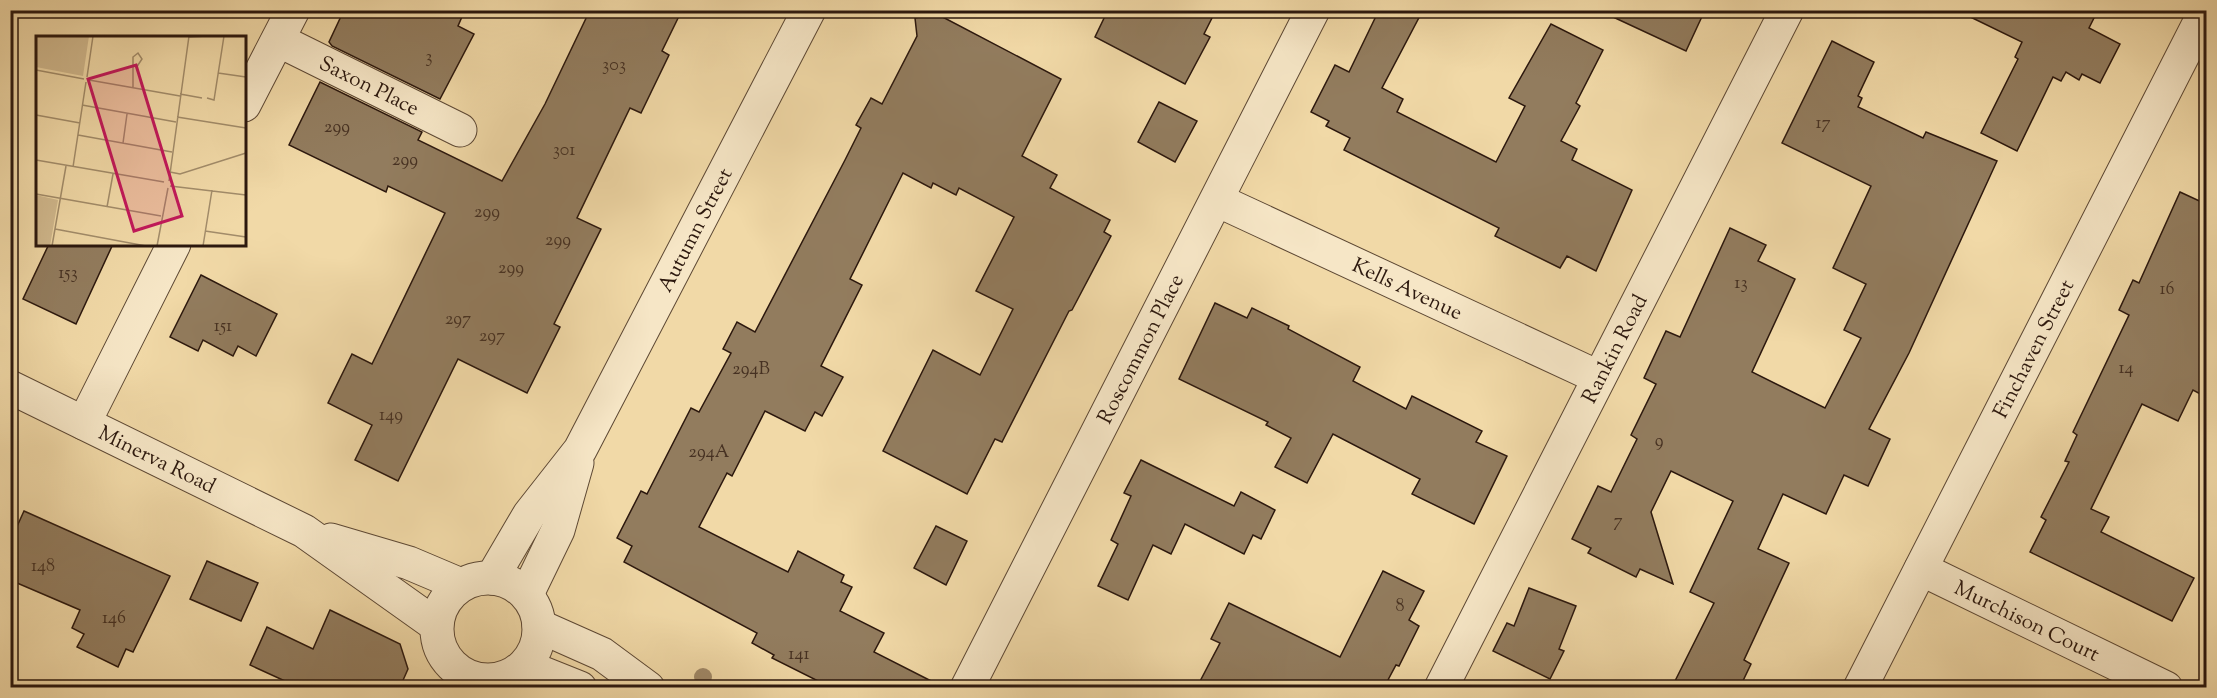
<svg xmlns="http://www.w3.org/2000/svg" width="2217" height="698" viewBox="0 0 2217 698" font-family="'Sorts Mill Goudy',serif">
<style>
.building{fill:#927c5e;stroke:#2c180e;stroke-width:1.5}
.lines{fill:none;stroke-linecap:round;stroke-linejoin:round}
.minor-casing{stroke:#5d4834;stroke-width:35}
.minor{stroke:#f6e6c6;stroke-width:33}
.tree{fill:#a08968}
.labels{text-anchor:middle;stroke-width:4.5;stroke-linejoin:round;paint-order:stroke}
.number-label{font-size:18px;fill:#463122}
.street-label{font-size:21px;fill:#2c180e;stroke:#f6e6c6}
.inset-road{fill:none;stroke:#a28c6a;stroke-width:1.5}
.view{fill:#c2185b;fill-opacity:0.15;stroke:#c2185b;stroke-width:3}
.inset-edge{fill:none;stroke:#2c180e;stroke-width:3}
</style>
<rect width="100%" height="100%" fill="#f1d9a7"/>
<filter id="stains"><feTurbulence type="fractalNoise" baseFrequency=".00333" numOctaves="4"/><feColorMatrix values="0 0 0 0 .2 0 0 0 0 .09 0 0 0 0 .02 0 0 0 .5 -.17"/></filter>
<radialGradient id="worn" r=".72"><stop offset=".6" stop-color="#630" stop-opacity="0"/><stop offset="1" stop-color="#630" stop-opacity=".3"/></radialGradient>
<!-- building -->
<g class="building">
<polygon points="344,10 465,10 458,26 474,34 440,99 332,46 329,42"/>
<polygon points="590,10 682,10 662,51 669,55 641,113 630,108 577,218 601,229 554,324 560,327 527,393 458,359 398,481 355,460 372,425 328,403 352,354 372,364 445,213 388,186 386,192 289,145 320,82 422,132 418,140 502,181 545,104"/>
<polygon points="1108,10 1216,10 1204,34 1210,37 1185,84 1095,37"/>
<polygon points="1379,10 1423,10 1382,88 1403,99 1397,112 1496,162 1525,106 1509,98 1551,24 1603,50 1576,103 1580,106 1561,141 1577,149 1572,160 1632,190 1596,271 1567,256 1560,268 1495,236 1499,228 1344,150 1350,138 1326,126 1329,121 1311,112 1335,65 1349,72"/>
<polygon points="1598,10 1705,10 1686,51"/>
<polygon points="1956,10 2098,10 2089,28 2120,44 2100,83 2082,74 2079,80 2066,72 2061,81 2053,77 2017,151 1981,133 2018,59 2015,57 2022,42"/>
<polygon points="935,13 1061,79 1022,156 1057,175 1050,188 1110,220 1104,232 1111,236 1072,310 1069,311 1002,442 995,439 967,494 883,451 933,350 980,375 1013,309 976,291 1014,217 959,188 956,195 933,183 931,188 903,173 850,279 862,285 821,366 843,377 822,416 815,412 805,431 765,411 732,476 727,473 699,527 788,572 798,551 844,575 841,582 852,587 840,611 884,633 874,652 943,687 830,687 772,658 774,655 752,643 757,633 624,562 632,546 617,538 641,491 647,494 691,408 699,412 731,353 723,349 737,322 755,332 845,160 861,128 856,125 871,98 882,104 917,36 915,18"/>
<polygon points="1832,41 1874,62 1858,96 1862,98 1858,107 1923,138 1926,132 1997,161 1909,353 1869,429 1890,439 1868,486 1844,475 1826,514 1783,494 1758,549 1789,563 1744,660 1751,664 1740,687 1672,687 1714,603 1690,592 1733,501 1671,471 1651,512 1673,584 1640,569 1636,577 1588,553 1591,548 1572,539 1598,486 1611,492 1637,439 1631,435 1656,384 1644,378 1666,331 1680,337 1730,228 1766,245 1758,261 1795,279 1752,372 1825,408 1861,338 1844,330 1866,284 1833,268 1871,186 1782,143"/>
<polygon points="1159,102 1197,121 1175,162 1138,142"/>
<polygon points="2180,192 2206,204 2206,397 2193,390 2178,421 2142,404 2091,509 2109,517 2101,532 2194,578 2172,621 2030,552 2046,520 2041,517 2069,462 2065,461 2077,435 2073,432 2129,315 2119,310 2133,280 2139,283"/>
<polygon points="49,244 113,244 76,324 23,299"/>
<polygon points="201,275 277,314 256,356 238,346 233,356 203,340 198,351 170,337"/>
<polygon points="1215,303 1247,318 1252,308 1289,326 1288,329 1360,367 1353,381 1406,409 1412,396 1482,431 1476,442 1507,456 1474,524 1412,494 1420,479 1333,434 1307,483 1275,467 1291,438 1266,425 1268,422 1179,379"/>
<polygon points="1141,460 1234,506 1241,492 1275,510 1261,539 1253,535 1244,554 1185,524 1171,554 1153,545 1128,600 1098,586 1118,544 1111,540 1131,496 1124,493"/>
<polygon points="24,511 170,576 133,652 126,649 118,667 77,647 84,634 72,628 80,610 10,580 10,542"/>
<polygon points="936,526 967,541 946,585 914,568"/>
<polygon points="207,561 258,583 241,621 190,599"/>
<polygon points="1383,571 1424,591 1409,620 1419,626 1399,666 1396,665 1388,680 1403,687 1197,687 1220,643 1211,639 1229,603 1340,657"/>
<polygon points="1529,588 1576,606 1559,649 1564,651 1550,679 1493,651 1507,623 1514,626"/>
<polygon points="330,610 400,644 408,669 400,687 298,687 250,665 267,627 313,649"/>
</g>
<g class="lines">
<defs>
<g id="minor">
<path id="s1" d="M278 40 460 130"/>
<polyline points="244,105 293,10"/>
<path id="s2" d="M1217 200 1598 377"/>
<path id="s3" d="M10 387 304 531 436 625"/>
<polyline points="84,423 174,244"/>
<polyline points="331,540 409,563 461,585"/>
<path id="s4" d="M1921 569 2166 688"/>
<circle cx="488" cy="629" r="51"/>
<path id="s5" d="M492 578 529 515 580 450 809 10"/>
<polyline points="527,594 558,530 577,463"/>
<polyline points="539,626 602,654 648,688"/>
<polyline points="525,666 580,688"/>
<path id="s6" d="M967 688 1313 10"/>
<path id="s7" d="M1441 688 1787 10"/>
<path id="s8" d="M1860 688 2206 10"/>
</g>
</defs>
<!-- minor casing -->
<use href="#minor" class="minor-casing"/>
<!-- minor -->
<use href="#minor" class="minor"/>
</g>
<!-- trees -->
<circle class="tree" cx="703" cy="677" r="9"/>
<g class="labels">
<!-- number labels -->
<g class="number-label">
<text x="429" y="62">3</text>
<text x="614" y="70">303</text>
<text x="1823" y="128">17</text>
<text x="337" y="132">299</text>
<text x="564" y="155">301</text>
<text x="405" y="165">299</text>
<text x="487" y="217">299</text>
<text x="558" y="245">299</text>
<text x="511" y="273">299</text>
<text x="68" y="278">153</text>
<text x="1741" y="288">13</text>
<text x="2167" y="294">16</text>
<text x="458" y="324">297</text>
<text x="223" y="331">151</text>
<text x="492" y="341">297</text>
<text x="2126" y="373">14</text>
<text x="751" y="374">294B</text>
<text x="391" y="420">149</text>
<text x="1659" y="446">9</text>
<text x="709" y="457">294A</text>
<text x="1618" y="526">7</text>
<text x="43" y="571">148</text>
<text x="1400" y="611">8</text>
<text x="114" y="623">146</text>
<text x="799" y="659">141</text>
</g>
<!-- street labels -->
<g class="street-label">
<text dy="7" stroke="none"><textPath href="#s1" startOffset="102">Saxon Place</textPath></text>
<text dy="7" stroke="none"><textPath href="#s5" startOffset="404">Autumn Street</textPath></text>
<text dy="7" stroke="none"><textPath href="#s2" startOffset="210">Kells Avenue</textPath></text>
<text dy="7" stroke="none"><textPath href="#s7" startOffset="381">Rankin Road</textPath></text>
<text dy="7" stroke="none"><textPath href="#s6" startOffset="381">Roscommon Place</textPath></text>
<text dy="7" stroke="none"><textPath href="#s8" startOffset="381">Finchaven Street</textPath></text>
<text dy="7" stroke="none"><textPath href="#s3" startOffset="164">Minerva Road</textPath></text>
<text dy="7" stroke="none"><textPath href="#s4" startOffset="118">Murchison Court</textPath></text>
</g>
</g>
<!-- overview -->
<g transform="translate(36 36)">
<rect width="210" height="210" fill="#f1d9a7"/>
<path d="M0 0H53L47 40 0 31ZM0 159 22 164 14 210H0Z" fill="#d0b88d"/>
<path class="inset-road" d="M153 1 171 0M0 34 48 43M182 37 210 41M51 41 57 0M53 44 144 60M97 51V21L102 17 106 23 100 32M144 58 166 62M171 62 178 64 188 0M46 69 140 86M0 79 44 87M141 81 210 92M42 99 136 116M87 107 91 78M0 124 128 146M37 131 50 46M134 136 144 138 210 117M133 145 153 0M134 150 210 159M0 158 125 180M71 171 77 138M19 193 110 210M169 195 210 201M16 210 30 130M121 210 132 152M167 210 176 154"/>
<path class="view" d="M100 29 146 180 98 195 52 43Z"/>
<rect width="210" height="210" class="inset-edge"/>
</g>
<!-- margin -->
<rect width="2217" height="698" fill="none" stroke="#f1d9a7" stroke-width="36"/>
<rect x="12" y="12" width="2193" height="674" fill="none" stroke="#2c180e" stroke-width="3"/>
<rect x="18" y="18" width="2181" height="662" fill="none" stroke="#2c180e" stroke-width="1.5"/>
<rect width="100%" height="100%" filter="url(#stains)"/>
<rect width="100%" height="100%" fill="url(#worn)"/>
</svg>
